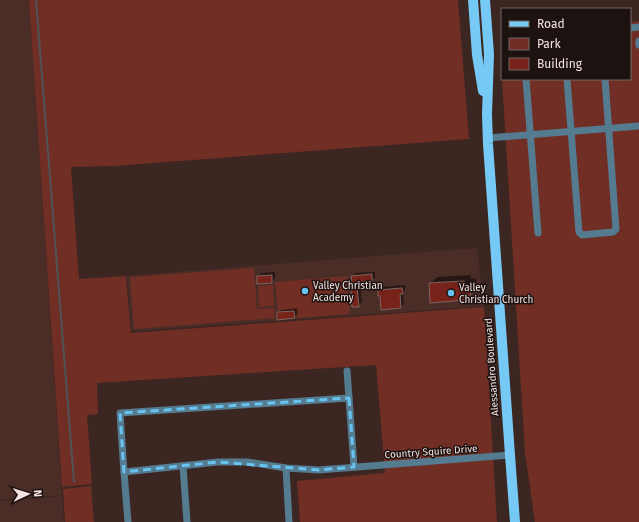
<svg xmlns="http://www.w3.org/2000/svg" width="639" height="522" viewBox="0 0 639 522" font-family="'Fira Sans',sans-serif">
<style>
.built{fill:#4b2d28}
.green{fill:#712e24}
.shadow{fill:#0007}
.lines{fill:none;stroke-linecap:round;stroke-linejoin:round}
.stream{stroke:#505459;stroke-width:2}
.building{fill:#772319;stroke:#7f6560}
.street{stroke:#547b8f;stroke-width:7}
.primary{stroke:#76c9f4;stroke-width:10}
.marked{fill:none;stroke:#69c3f1;stroke-width:3;stroke-dasharray:8 5;stroke-linejoin:round}
.poi-dot{fill:#69c3f1;stroke:#1c1210;stroke-width:1.5}
.labels{text-anchor:middle;stroke-width:3;stroke-linejoin:round;paint-order:stroke}
.poi-label{font-size:10px;fill:#f4e4e2;stroke:#1c1210;text-anchor:start}
.street-label{font-size:10px;fill:#f4e4e2;stroke:#1c1210}
</style>
<rect width="100%" height="100%" fill="#3c2622"/>
<!-- built -->
<g class="built">
<polygon points="0,0 29,0 62,495 0,500"/>
<polygon points="477,248 484,306 132,331 127,276"/>
<polygon points="62,496 64,522 0,522 0,501"/>
</g>
<!-- green -->
<g class="green">
<polygon points="29,0 458,0 469,139 113,166 71,167 79,279 126,276 131,333 484,307 497,522 300,522 297,481 385,473 376,365 97,383 98,414 87,415 92,484 62,487"/>
<polygon points="639,21 639,522 535,522 525,453 502,79 630,79 630,22"/>
<polygon points="254,268 257,309 274,308 275,318 134,329 130,277"/>
<polygon points="347,276 350,314 297,318 296,310 278,311 275,282"/>
<polygon points="273,285 274,306 259,307 258,286"/>
<polygon points="91,486 94,522 65,522 63,489"/>
</g>
<!-- shadow -->
<g class="shadow">
<polygon points="275,272 275,278 272,282 258,282 258,277 261,273"/>
<polygon points="375,272 375,277 372,280 352,276 356,273"/>
<polygon points="471,275 471,279 476,278 477,288 465,299 430,284 437,277"/>
<polygon points="355,285 360,285 362,302 358,306 352,288"/>
<polygon points="405,285 405,290 403,293 404,304 400,307 381,295 379,290 382,287"/>
<polygon points="297,308 298,314 294,317 278,313 281,310"/>
</g>
<g class="lines">
<!-- stream -->
<polyline class="stream" points="36,0 74,482"/>
</g>
<!-- building -->
<g class="building">
<polygon points="372,274 372,281 352,283 351,276"/>
<polygon points="272,275 272,283 257,284 257,276"/>
<polygon points="464,281 465,285 469,285 471,296 465,296 466,300 430,303 429,283"/>
<polygon points="357,287 359,307 352,307 351,288"/>
<polygon points="402,288 403,294 400,294 401,308 381,310 380,296 378,296 378,290"/>
<polygon points="294,311 295,318 277,320 277,312"/>
</g>
<g class="lines">
<!-- street -->
<g class="street">
<polyline points="630,28 639,27"/>
<polyline points="639,41 639,45"/>
<polyline points="526,79 538,233"/>
<polyline points="567,79 579,232 582,235 613,232 616,229 605,79"/>
<polyline points="488,138 639,126"/>
<polyline points="347,371 349,398"/>
<polyline points="183,466 187,522"/>
<polyline points="286,468 289,522"/>
<polyline points="124,472 120,413 349,398 354,467"/>
<polyline points="128,522 124,472 218,462 247,462 286,468 319,470 510,455"/>
</g>
<!-- primary -->
<g class="primary">
<polyline points="473,0 477,55 483,91"/>
<polyline points="485,0 489,54 487,114 488,144 510,455 515,522"/>
</g>
</g>
<!-- marked area -->
<path class="marked" d="M349 398 354 467 319 470 218 462 124 472 120 413Z"/>
<!-- markers -->
<g class="poi-dot">
<circle cx="305" cy="291" r="4"/>
<circle cx="451" cy="293" r="4"/>
</g>
<g class="labels">
<!-- poi labels -->
<g class="poi-label">
<text x="313" y="289">Valley Christian<tspan x="313" dy="12">Academy</tspan></text>
<text x="459" y="291">Valley<tspan x="459" dy="12">Christian Church</tspan></text>
</g>
<!-- street labels -->
<g class="street-label">
<text transform="translate(491 367) rotate(-94)" y="4">Alessandro Boulevard</text>
<text transform="translate(431 451) rotate(-4)" y="4">Country Squire Drive</text>
</g>
</g>
<!-- legend -->
<rect x="501" y="8" width="130" height="72" fill="#1c1210" stroke="#726664"/>
<rect x="509" y="21" width="20" height="6" fill="#76c9f4" stroke="#726664"/>
<text x="537" y="28" font-size="12" fill="#f4e4e2">Road</text>
<rect x="509" y="38" width="20" height="12" fill="#712e24" stroke="#726664"/>
<text x="537" y="48" font-size="12" fill="#f4e4e2">Park</text>
<rect x="509" y="58" width="20" height="12" fill="#772319" stroke="#726664"/>
<text x="537" y="68" font-size="12" fill="#f4e4e2">Building</text>
<!-- north arrow -->
<g transform="translate(28 494) rotate(86)" stroke="#1c1210" stroke-width="3" paint-order="stroke">
<path d="M0-3L7 15L0 10L-7 15Z" fill="#f4e4e2"/>
<text y="-6" font-size="11" font-weight="bold" text-anchor="middle" fill="#f4e4e2">N</text>
</g>
</svg>
